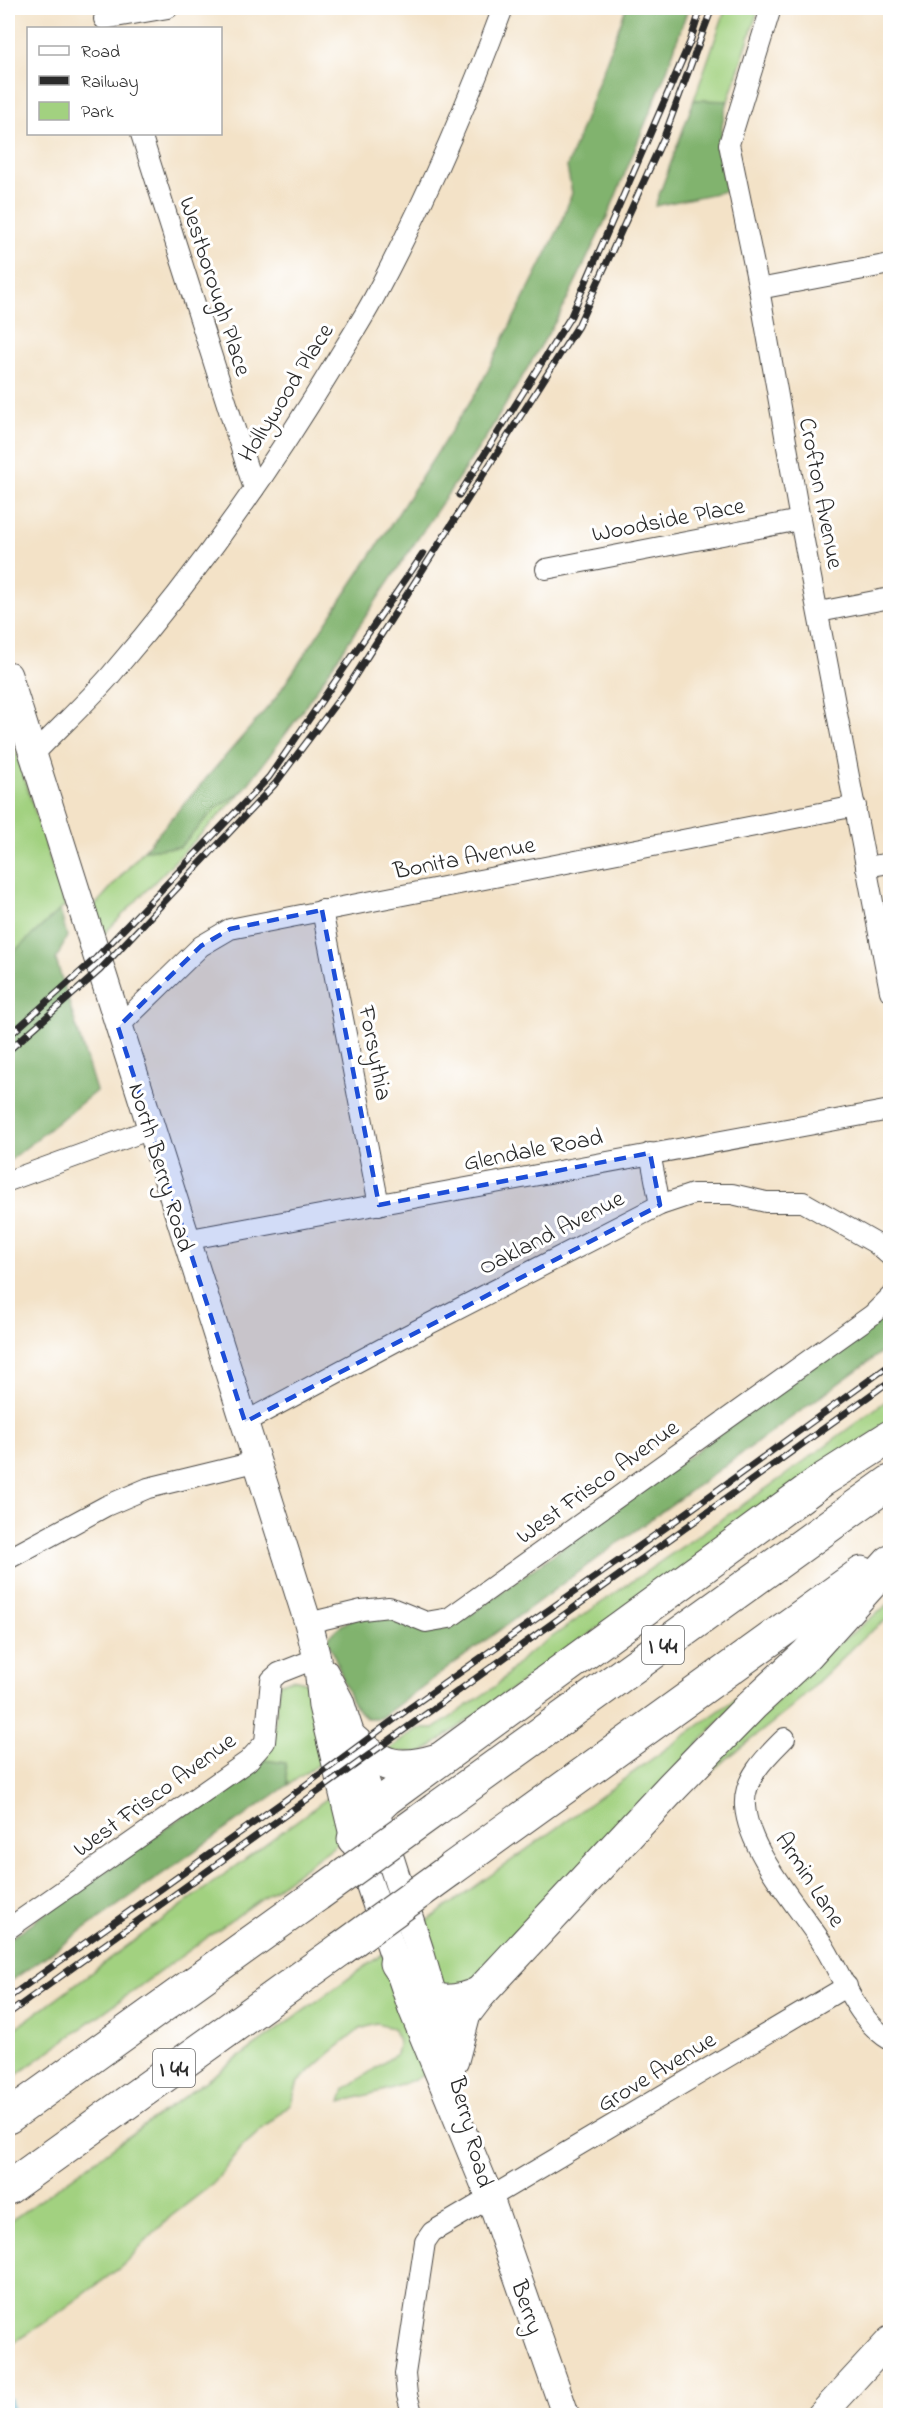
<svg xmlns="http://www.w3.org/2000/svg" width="898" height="2423" viewBox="0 0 898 2423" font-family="'Indie Flower',sans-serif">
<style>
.green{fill:#a2d180;stroke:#667e56;stroke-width:1.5}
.forest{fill:#81b36e;stroke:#566f4c;stroke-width:1.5}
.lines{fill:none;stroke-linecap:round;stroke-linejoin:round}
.stream{stroke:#51b3d0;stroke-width:5}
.street-casing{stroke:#494642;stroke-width:22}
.secondary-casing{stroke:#494642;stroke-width:29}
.highway-casing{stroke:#494642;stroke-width:35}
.street{stroke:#fff;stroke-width:20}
.secondary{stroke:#fff;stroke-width:27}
.highway{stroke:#fff;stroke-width:33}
.rail-casing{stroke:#2b2b2b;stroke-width:7}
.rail{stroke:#fff;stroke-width:4.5;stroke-dasharray:14;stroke-linecap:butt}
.highway-bridge-casing{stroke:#494642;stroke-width:35;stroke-linecap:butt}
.highway-bridge{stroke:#fff;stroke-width:33}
.marked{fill:#1d4ed8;fill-opacity:0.2;stroke:#1d4ed8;stroke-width:4.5;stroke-dasharray:12 8;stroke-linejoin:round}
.labels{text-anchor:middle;stroke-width:6;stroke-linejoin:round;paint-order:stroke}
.shield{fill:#fff;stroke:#6b6b6b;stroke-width:1.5}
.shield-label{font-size:22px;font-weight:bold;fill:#2b2b2b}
.street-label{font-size:24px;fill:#2b2b2b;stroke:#fff}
</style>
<rect width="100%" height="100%" fill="#fff"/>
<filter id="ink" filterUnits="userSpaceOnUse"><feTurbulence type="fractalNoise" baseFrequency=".0167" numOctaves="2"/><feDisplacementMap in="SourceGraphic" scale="12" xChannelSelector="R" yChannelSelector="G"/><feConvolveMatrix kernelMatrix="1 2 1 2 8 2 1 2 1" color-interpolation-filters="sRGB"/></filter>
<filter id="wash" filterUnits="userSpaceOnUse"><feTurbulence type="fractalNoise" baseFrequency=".008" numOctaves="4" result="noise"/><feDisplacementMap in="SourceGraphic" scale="24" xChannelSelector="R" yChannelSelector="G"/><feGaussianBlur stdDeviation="1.35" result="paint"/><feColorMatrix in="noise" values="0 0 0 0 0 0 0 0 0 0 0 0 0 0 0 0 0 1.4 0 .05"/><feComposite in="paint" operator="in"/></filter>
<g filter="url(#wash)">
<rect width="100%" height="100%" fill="#f3e2c7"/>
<!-- green -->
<g class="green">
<polygon points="726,8 759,8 728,101 694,100"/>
<polygon points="8,727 65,906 8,957"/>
<polygon points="243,791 103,935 93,908 144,850 180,847 215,809"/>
<polygon points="890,1398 890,1421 422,1753 387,1751 417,1729 434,1729 497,1685 526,1655 784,1476"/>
<polygon points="890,1603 890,1617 866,1635 791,1708 701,1779 814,1663"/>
<polygon points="292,1679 305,1682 310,1690 326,1759 288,1785 285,1763 263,1760 273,1743 279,1684"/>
<polygon points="749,1689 477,1982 446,1993 419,1927"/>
<polygon points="333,1794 344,1839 8,2081 8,2034"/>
<polygon points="384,1953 434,2071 393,2088 341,2102 345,2089 396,2054 399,2041 393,2028 376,2024 360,2029 330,2053 298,2082 291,2103 242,2147 214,2183 170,2217 121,2267 46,2322 8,2346 8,2223"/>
</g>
<!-- forest -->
<g class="forest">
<polygon points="626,8 688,8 667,70 608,215 560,314 486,437 296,720 243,791 215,809 180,847 144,850 275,699 383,537 479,388 561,224 572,193 567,167"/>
<path d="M694 100 728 101C717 135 720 157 726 191L655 206Z"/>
<polygon points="60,910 67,936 56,960 96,1091 8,1162 8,957"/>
<path d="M890 1310V1346L592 1562 380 1718H366L353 1705 328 1639C337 1623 361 1614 380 1614 396 1615 409 1627 424 1631 434 1633 446 1628 456 1625Z"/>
<polygon points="263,1760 285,1763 288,1785 8,1983 8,1940"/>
</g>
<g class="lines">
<!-- stream -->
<polyline class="stream" points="8,2399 15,2416"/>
</g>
</g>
<g filter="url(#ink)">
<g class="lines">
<defs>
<g id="street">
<polyline points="771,8 729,144 759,289 800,520 890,991"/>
<polyline points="104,19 168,8"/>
<polyline points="141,134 254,489"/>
<polyline points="759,289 890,264"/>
<polyline points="546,569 800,520"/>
<polyline points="819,612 890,598"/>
<path d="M33 755C58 729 85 704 109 677 192 581 267 476 332 368 347 343 363 319 376 294 425 202 467 105 503 8"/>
<polyline points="866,867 890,863"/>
<polyline points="322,910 379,1205"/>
<polyline points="118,1027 201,946 230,929 856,806"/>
<polyline points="650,1153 660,1205"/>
<polyline points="8,1181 151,1129"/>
<polyline points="185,1240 890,1110"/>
<polyline points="245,1422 400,1339 660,1205 693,1194 732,1194 766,1202 803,1202 875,1243 890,1256"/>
<polyline points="8,1559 106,1506 148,1488 255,1462"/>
<polyline points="308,1623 362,1610 389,1607 426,1622 449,1618 872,1315 890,1297"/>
<path d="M785 1738C767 1756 743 1778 745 1806 748 1850 796 1904 820 1940 842 1973 855 2019 890 2040"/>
<polyline points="8,1929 248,1761 265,1742 271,1680 279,1673 317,1658"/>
<polyline points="413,2416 407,2395 405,2374 425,2242 432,2232 847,1986"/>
</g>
<g id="secondary">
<polyline points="8,675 308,1623 317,1658 322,1706 354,1839 412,2009 490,2198 566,2416"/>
<polyline points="325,1673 340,1701 420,1951 453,2064"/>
<polyline points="820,2416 890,2340"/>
</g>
<g id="highway">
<path d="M352 1740C382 1767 398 1772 438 1760"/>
<polyline points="436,1809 890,1482"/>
<polyline points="354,1839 362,1822 386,1799 821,1481 890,1437"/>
<polyline points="450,1870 862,1573"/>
<path d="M396 1963C419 1999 440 2011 480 1993"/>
<polyline points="452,2060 464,2014 480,1993 673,1786 752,1705 807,1654 890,1562"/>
<polyline points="8,2117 317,1895"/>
<polyline points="8,2188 341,1949"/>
</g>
</defs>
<!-- street casing -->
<use href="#street" class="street-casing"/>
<!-- secondary casing -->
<use href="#secondary" class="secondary-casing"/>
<!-- highway casing -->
<use href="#highway" class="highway-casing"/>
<!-- street -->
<use href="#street" class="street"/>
<!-- secondary -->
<use href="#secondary" class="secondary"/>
<!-- highway -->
<use href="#highway" class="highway"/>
<defs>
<g id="rail">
<polyline points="459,495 571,316 690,42 701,8"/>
<polyline points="8,1037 96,958 269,777 423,554"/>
<polyline points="8,1051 100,970 275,784 346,690 578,326 664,137 712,8"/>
<polyline points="8,1998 284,1801 411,1707 675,1521 890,1365"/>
<polyline points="8,2014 890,1381"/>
</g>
</defs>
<!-- rail casing -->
<use href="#rail" class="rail-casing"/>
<!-- rail -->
<use href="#rail" class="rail"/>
<defs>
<g id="highway-bridge">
<polyline points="317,1895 436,1809"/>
<polyline points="341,1949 450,1870"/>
</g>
</defs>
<!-- highway-bridge casing -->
<use href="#highway-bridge" class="highway-bridge-casing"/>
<!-- highway-bridge -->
<use href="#highway-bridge" class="highway-bridge"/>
</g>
</g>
<!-- marked area -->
<path class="marked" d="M322 910 379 1205 650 1153 660 1205 245 1422 118 1027 201 946 230 929Z"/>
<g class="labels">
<!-- shield labels -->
<g class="shield">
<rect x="642" y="1626" width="42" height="38" rx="4.5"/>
<rect x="153" y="2049" width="42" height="38" rx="4.5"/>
</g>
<g class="shield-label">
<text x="663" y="1653">I 44</text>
<text x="174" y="2076">I 44</text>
</g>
<!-- street labels -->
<g class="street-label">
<text transform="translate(216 286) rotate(72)" y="8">Westborough Place</text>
<text transform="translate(285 392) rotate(-58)" y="8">Hollywood Place</text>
<text transform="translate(822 493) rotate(79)" y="8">Crofton Avenue</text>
<text transform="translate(668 519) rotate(-11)" y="8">Woodside Place</text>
<text transform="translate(464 857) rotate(-11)" y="8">Bonita Avenue</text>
<text transform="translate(376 1053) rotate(79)" y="8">Forsythia</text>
<text transform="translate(533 1149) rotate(-11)" y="8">Glendale Road</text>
<text transform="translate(162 1167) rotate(73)" y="8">North Berry Road</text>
<text transform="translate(551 1232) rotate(-27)" y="8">Oakland Avenue</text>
<text transform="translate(597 1481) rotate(-36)" y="8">West Frisco Avenue</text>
<text transform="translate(154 1794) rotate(-36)" y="8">West Frisco Avenue</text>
<text transform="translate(811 1879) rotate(57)" y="8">Armin Lane</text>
<text transform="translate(656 2071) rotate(-31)" y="8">Grove Avenue</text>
<text transform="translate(472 2132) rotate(75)" y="8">Berry Road</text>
<text transform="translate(528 2307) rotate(71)" y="8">Berry</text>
</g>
</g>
<!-- margin -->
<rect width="898" height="2423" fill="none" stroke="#fff" stroke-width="30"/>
<!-- legend -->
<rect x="27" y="27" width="195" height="108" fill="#ffffff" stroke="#aaaaaa" stroke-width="1.5"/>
<rect x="39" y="46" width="30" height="9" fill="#ffffff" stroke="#aaaaaa" stroke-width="1.5"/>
<text x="81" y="57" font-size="18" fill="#2b2b2b">Road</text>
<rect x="39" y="76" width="30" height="9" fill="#2b2b2b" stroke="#aaaaaa" stroke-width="1.5"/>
<text x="81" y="87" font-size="18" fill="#2b2b2b">Railway</text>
<rect x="39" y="102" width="30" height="18" fill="#a2d180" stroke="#aaaaaa" stroke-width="1.5"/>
<text x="81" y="117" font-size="18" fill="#2b2b2b">Park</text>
</svg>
